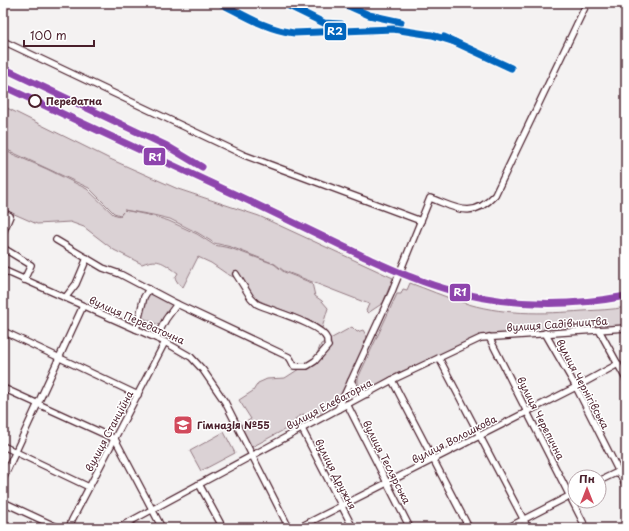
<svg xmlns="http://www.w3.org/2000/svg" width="629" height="531" viewBox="0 0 629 531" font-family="'Playpen Sans',sans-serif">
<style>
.green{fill:#dbd2d5;stroke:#927880}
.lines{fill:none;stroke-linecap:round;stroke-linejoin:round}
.minor-casing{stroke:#4a1f2b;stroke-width:8}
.minor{stroke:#fff;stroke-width:5.5}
.rail-1-casing{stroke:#fff;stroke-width:10}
.rail-2-casing{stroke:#fff;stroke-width:10}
.rail-1{stroke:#8e44ad;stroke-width:7}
.rail-2{stroke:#0065bd;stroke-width:7}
.stop-dot{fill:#fff;stroke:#4a1f2b;stroke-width:2}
.labels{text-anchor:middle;stroke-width:3;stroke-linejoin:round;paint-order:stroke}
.stop-label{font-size:10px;font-weight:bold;fill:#4a1f2b;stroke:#fff;text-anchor:start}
.street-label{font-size:10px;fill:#4a1f2b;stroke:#fff}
.poi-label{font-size:10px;font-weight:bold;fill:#4a1f2b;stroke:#fff;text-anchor:start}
.line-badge{stroke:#fff;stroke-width:1.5}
.badge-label{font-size:11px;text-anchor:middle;font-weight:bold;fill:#fff}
</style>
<rect width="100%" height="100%" fill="#f4f2f2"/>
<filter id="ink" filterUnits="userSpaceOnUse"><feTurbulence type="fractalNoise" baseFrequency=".025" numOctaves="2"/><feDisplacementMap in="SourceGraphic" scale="8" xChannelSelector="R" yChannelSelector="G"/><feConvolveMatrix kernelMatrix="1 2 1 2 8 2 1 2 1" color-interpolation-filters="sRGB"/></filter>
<g filter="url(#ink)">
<!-- green -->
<g class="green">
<path d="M3 106 110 159 178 189 259 216 393 278 383 303 368 313 366 311 369 304 284 271 275 264 231 247 214 243 198 233 170 219 153 215 124 210 153 216 169 221 197 234 214 245 230 248 274 264 284 272 312 283 315 296 322 301 328 308 322 328C298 313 269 308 245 293L243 287 238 279 227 274 211 263 198 257 183 287 178 283 175 278 178 273C164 264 160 257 142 264L114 250 84 227 70 222 37 224 3 209V150L47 169 87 189 113 214 120 216 123 212 120 215 114 213 89 188 3 148Z"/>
<path d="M410 283C427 289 444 297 462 302 500 315 543 314 583 311 598 310 612 310 626 307V326L497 334 431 359 398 373 369 389 363 390 358 385V378L397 294H401L403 289 407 290Z"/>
<polygon points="149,292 174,305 161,326 141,317 147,296"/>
<polygon points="352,327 357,332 363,330 367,337 367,343 337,407 315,418 303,414 295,419 297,423 250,448 239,426 251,419 239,400 253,391 258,383 267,379 285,378 299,369 304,369 314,364 316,356 321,344"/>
<polygon points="224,432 235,453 201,471 190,451"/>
</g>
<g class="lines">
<defs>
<g id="minor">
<polyline points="3,41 244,155 421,221"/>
<polyline points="3,212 10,216 3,233"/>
<path d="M56 240 103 268 120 274 177 304 289 357 291 360 294 366H307L315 361 328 346C327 345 327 340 327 339 321 324 272 311 257 304L251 298 236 274"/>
<polyline points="3,248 31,265 24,280"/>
<polyline points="3,270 165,342 191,357 203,370 225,402 289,528"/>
<polyline points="65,298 76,284 87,258"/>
<polyline points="136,329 144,297 149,289"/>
<polyline points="599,330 626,379"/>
<polyline points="3,331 138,395"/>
<polyline points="545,333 576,387 626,486"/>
<polyline points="489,337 586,528"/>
<polyline points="156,338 166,319 177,304"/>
<polyline points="439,358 528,528"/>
<polyline points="392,380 469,528"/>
<polyline points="351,381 356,389 367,394"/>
<polyline points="3,388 115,439 162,528"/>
<polyline points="347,404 410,528"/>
<path d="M338 409 391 294 430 198C457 208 472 220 495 195L587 3"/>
<polyline points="302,429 353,528"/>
<polyline points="3,446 89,487"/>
<polyline points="3,479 83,306"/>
<polyline points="599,481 626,468"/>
<polyline points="199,484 223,528"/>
<polyline points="3,502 59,528"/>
<polyline points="69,528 72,520 165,342"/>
<polyline points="118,528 392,380 481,338 626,328"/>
<polyline points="298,528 576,387 618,364"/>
<polyline points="507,528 575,493"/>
</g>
</defs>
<!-- minor casing -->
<use href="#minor" class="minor-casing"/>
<!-- minor -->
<use href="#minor" class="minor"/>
<defs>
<g id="rail-1">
<polyline points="3,68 167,146 202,167"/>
<path d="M3 86C84 124 166 162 247 200 286 219 325 238 365 257 394 270 422 283 453 291 509 306 568 307 626 296"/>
</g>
<g id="rail-2">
<path d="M220 3C244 15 267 30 294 33L393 29 432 35 455 42"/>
<polyline points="283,3 324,23 341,24"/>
<polyline points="342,3 369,15 401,22"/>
<polyline points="444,37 511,68"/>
</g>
</defs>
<!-- rail-1 casing -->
<use href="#rail-1" class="rail-1-casing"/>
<!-- rail-2 casing -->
<use href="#rail-2" class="rail-2-casing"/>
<!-- rail-1 -->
<use href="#rail-1" class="rail-1"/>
<!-- rail-2 -->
<use href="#rail-2" class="rail-2"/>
</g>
</g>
<!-- icons -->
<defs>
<symbol id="school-square" viewBox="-11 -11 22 22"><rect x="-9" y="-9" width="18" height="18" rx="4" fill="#d1495b" stroke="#fff"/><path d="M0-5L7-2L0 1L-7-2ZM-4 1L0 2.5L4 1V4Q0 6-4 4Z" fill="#fff"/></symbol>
</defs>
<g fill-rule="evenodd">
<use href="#school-square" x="172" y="414" width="22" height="22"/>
</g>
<!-- markers -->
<circle class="stop-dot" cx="35" cy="101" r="6"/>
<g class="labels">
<!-- stop labels -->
<g class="stop-label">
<text x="46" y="105">Передатна</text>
</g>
<!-- street labels -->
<g class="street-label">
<text transform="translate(137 320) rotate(24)" y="4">вулиця Передаточна</text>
<text transform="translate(557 324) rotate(-4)" y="4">вулиця Садівництва</text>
<text transform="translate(583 384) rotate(62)" y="4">вулиця Чернігівська</text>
<text transform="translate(329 404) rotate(-28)" y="4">вулиця Елеваторна</text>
<text transform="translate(541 418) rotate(63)" y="4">вулиця Черепична</text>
<text transform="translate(109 431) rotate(-62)" y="4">вулиця Станційна</text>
<text transform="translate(454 439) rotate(-27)" y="4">вулиця Волошкова</text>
<text transform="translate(387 462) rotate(63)" y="4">вулиця Теслярська</text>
<text transform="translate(336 474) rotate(63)" y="4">вулиця Дружня</text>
</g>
<!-- poi labels -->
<g class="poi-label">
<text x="197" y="429">Гімназія №55</text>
</g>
</g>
<g class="line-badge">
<rect x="324" y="22" width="23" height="19" rx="4" fill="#0065bd"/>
<rect x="143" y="147" width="23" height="19" rx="4" fill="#8e44ad"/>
<rect x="449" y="283" width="22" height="19" rx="4" fill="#8e44ad"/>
</g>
<g class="badge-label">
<text x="335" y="35">R2</text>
<text x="155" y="161">R1</text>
<text x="460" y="296">R1</text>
</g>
<!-- margin -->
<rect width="629" height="531" fill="none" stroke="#fff" stroke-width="16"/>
<rect x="8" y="8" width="613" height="515" fill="none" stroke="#4a1f2b" stroke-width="1.5" filter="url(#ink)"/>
<!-- north arrow -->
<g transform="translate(587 489)"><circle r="19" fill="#ffffff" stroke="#b7a5aa"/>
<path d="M0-3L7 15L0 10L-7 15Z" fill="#d1495b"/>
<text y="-6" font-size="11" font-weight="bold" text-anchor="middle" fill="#4a1f2b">Пн</text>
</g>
<!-- scale -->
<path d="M24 40v6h70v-6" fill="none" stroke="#4a1f2b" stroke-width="2"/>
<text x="30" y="40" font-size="12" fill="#4a1f2b" stroke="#ffffff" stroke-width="3" paint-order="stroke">100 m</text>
</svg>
